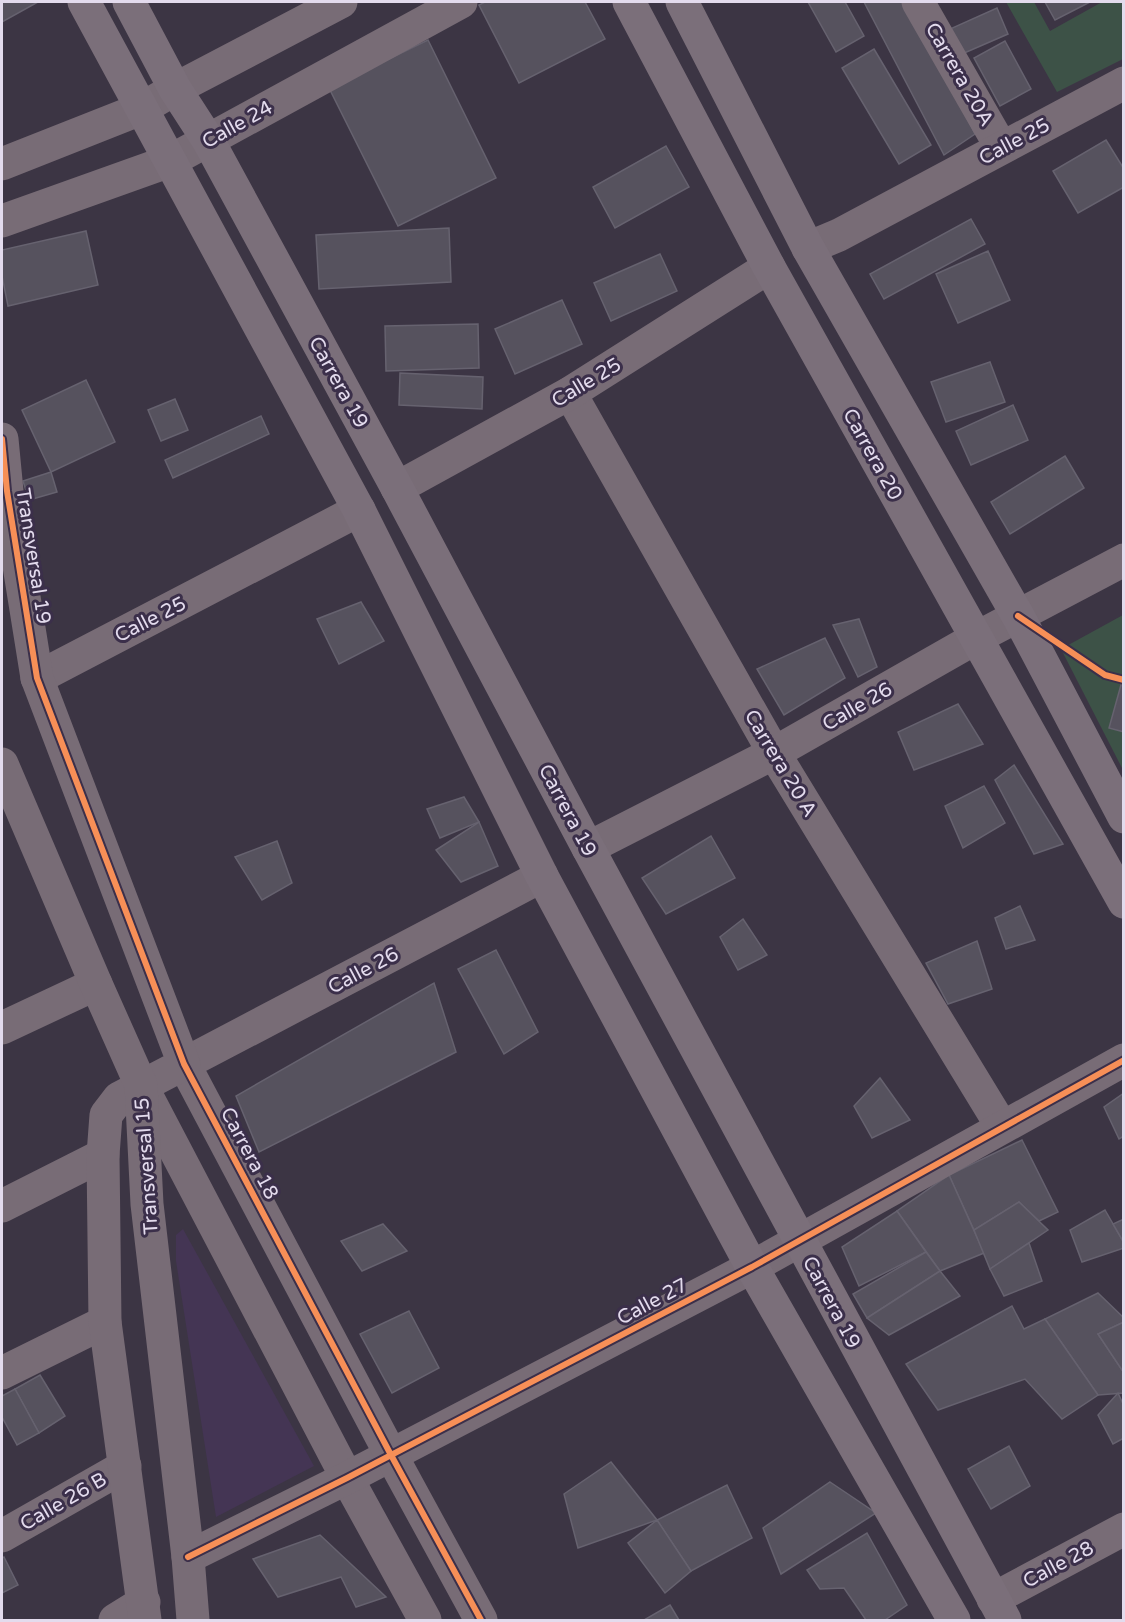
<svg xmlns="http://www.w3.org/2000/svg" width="1125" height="1622" viewBox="0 0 1125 1622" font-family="'Varela Round',sans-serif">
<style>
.built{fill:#443554}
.green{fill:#3d5247}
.building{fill:#56525e;stroke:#66626f;stroke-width:1.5}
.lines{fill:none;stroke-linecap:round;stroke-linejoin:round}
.minor{stroke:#786c76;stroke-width:33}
.tertiary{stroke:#786c76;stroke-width:33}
.secondary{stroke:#7b6f7a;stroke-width:33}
.cycleway-casing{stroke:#3b2f4a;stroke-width:10}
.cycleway{stroke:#f78f57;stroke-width:6}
.labels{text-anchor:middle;stroke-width:6;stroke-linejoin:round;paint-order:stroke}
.street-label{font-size:20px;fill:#e3dbed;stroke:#3b2f4a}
</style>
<rect width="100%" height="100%" fill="#3c3544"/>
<!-- built -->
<polygon class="built" points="183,1229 314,1466 216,1517 176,1261 176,1235"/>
<!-- green -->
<g class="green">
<polygon points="1006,2 1034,2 1050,31 1102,2 1122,2 1124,5 1123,59 1057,92"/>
<polygon points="1123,615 1123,770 1061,649"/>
</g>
<!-- building -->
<g class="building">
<polygon points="2,2 38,2 2,22"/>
<polygon points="485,2 585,2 605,39 519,83 479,5"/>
<polygon points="808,2 845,2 864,36 836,52"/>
<polygon points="864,2 908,2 975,134 944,155"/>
<polygon points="1045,2 1090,2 1055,20"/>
<polygon points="997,8 1008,34 962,54 950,29"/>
<polygon points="428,40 496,178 398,226 329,88"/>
<polygon points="1005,41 1031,89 1000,106 974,58"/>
<polygon points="874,49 931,145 899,164 842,68"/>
<polygon points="1106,140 1124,169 1124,187 1078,213 1053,171"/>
<polygon points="666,146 689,187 615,228 593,187"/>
<polygon points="971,219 985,244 884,299 870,274"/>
<polygon points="449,228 451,282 319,289 316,235"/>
<polygon points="86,231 98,285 8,306 2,276 2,250"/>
<polygon points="988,251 1010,300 958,323 936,274"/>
<polygon points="660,254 677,291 611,321 594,283"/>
<polygon points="562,300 582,344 515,374 495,329"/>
<polygon points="478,324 479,368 386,371 385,326"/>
<polygon points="990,362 1005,402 946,422 931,382"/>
<polygon points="400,373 483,377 482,409 399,405"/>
<polygon points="86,380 115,442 51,472 22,410"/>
<polygon points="175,399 188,430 161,441 148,410"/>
<polygon points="1013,405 1028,440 971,465 956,431"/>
<polygon points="261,416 269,434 173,478 165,460"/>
<polygon points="1065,456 1084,488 1010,534 991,502"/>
<polygon points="51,472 57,492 29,500 23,481"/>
<polygon points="361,602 384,641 339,664 317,619"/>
<polygon points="859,619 877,667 858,677 833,625"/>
<polygon points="825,638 845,678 784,715 757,669"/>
<polygon points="1124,674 1124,732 1109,728"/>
<polygon points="958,704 983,744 914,770 898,732"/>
<polygon points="1014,765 1063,844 1034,854 995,780"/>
<polygon points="984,786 1005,823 963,848 945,806"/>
<polygon points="464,797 479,822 440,838 427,809"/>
<polygon points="479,822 498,866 461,882 436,850"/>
<polygon points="711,836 735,878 666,914 642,878"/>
<polygon points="277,841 292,883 262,900 235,857"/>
<polygon points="1020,906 1035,940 1006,949 995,918"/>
<polygon points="743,919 767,955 738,970 720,937"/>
<polygon points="977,941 992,989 948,1004 926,963"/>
<polygon points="496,950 538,1032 504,1054 458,969"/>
<polygon points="434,983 456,1052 259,1152 236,1096"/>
<polygon points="880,1078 910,1120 872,1138 854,1106"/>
<polygon points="1124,1093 1124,1136 1119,1139 1104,1107"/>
<polygon points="1022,1140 1058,1212 1039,1221 1019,1202 974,1230 949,1175"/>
<polygon points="949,1175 984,1253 940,1271 897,1211"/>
<polygon points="1019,1202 1048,1230 990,1269 974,1230"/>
<polygon points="1105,1210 1124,1243 1124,1248 1082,1262 1070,1230"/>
<polygon points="897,1211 926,1252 859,1286 842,1247"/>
<polygon points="1124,1219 1124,1243 1113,1224"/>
<polygon points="383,1224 407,1251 362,1271 341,1241"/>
<polygon points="1029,1243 1042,1281 1004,1296 990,1269"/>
<polygon points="926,1252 940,1271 867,1318 853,1294"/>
<polygon points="940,1271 960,1296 889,1335 867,1318"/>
<polygon points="1098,1293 1124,1318 1124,1322 1098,1334 1124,1373 1124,1393 1098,1395 1045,1319"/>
<polygon points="1012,1306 1024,1329 1045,1319 1098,1395 1062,1419 1025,1379 938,1410 906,1364"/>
<polygon points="409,1311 439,1368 392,1393 360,1334"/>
<polygon points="1124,1322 1124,1373 1098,1334"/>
<polygon points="40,1375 65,1416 39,1433 15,1389"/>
<polygon points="15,1389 39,1433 17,1445 2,1417 2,1396"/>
<polygon points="1118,1393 1124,1406 1124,1438 1113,1444 1098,1415"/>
<polygon points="1009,1446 1030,1486 991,1509 968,1469"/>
<polygon points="611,1462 657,1520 578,1548 564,1494"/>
<polygon points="830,1482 876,1513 781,1574 763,1528"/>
<polygon points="727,1485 752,1538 691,1571 657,1520"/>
<polygon points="657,1520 691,1571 665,1593 628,1543"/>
<polygon points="867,1533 907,1605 885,1620 866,1620 844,1588 820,1589 807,1570"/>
<polygon points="320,1535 386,1597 356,1607 341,1577 278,1597 253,1559"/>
<polygon points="4,1557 18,1585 2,1593 2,1558"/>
<polygon points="670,1605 679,1620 644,1620"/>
</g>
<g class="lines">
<!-- minor -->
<g class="minor">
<polyline points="918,2 1001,147"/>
<polyline points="808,248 839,235 1124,83"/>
<polyline points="570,393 774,753 1002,1127"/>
<polyline points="397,488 570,393 769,267"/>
<polyline points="37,678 359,510"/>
<polyline points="588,848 774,753 976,638 1124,560"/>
<polyline points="2,1028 96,984"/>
<polyline points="141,1085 347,1478 425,1620"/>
<polyline points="2,1206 103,1155"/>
<polyline points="2,1373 105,1322"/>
<polyline points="2,1536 125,1466"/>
<polyline points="188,1557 347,1478 752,1267 1124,1060"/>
<polyline points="993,1599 1124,1529"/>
<polyline points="115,1620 144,1602"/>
<polyline points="481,1620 391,1455 184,1064 542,876"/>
</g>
<!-- tertiary -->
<g class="tertiary">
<polyline points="2,164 141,109 175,89 341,2"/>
<polyline points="2,221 170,161 461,2"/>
<polyline points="2,439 7,491 37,678 184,1064 119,1098 106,1115 103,1155 105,1322 145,1620"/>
<polyline points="2,764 96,984 141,1085 147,1204 188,1557 193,1620"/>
</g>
<!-- secondary -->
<g class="secondary">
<polyline points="84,2 359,510 542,876 752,1267 954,1620"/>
<polyline points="129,2 175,89 208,140 397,488 588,848 1005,1620"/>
<polyline points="629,2 769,267 1124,902"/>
<polyline points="682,2 808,248 1018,616 1124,817"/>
</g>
<defs>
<g id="cycleway">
<polyline points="2,439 7,491 37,678 184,1064 391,1455 481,1620"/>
<polyline points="1018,616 1105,675 1124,680"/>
<polyline points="188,1557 347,1478 752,1267 1124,1060"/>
</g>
</defs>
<!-- cycleway casing -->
<use href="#cycleway" class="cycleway-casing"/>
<!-- cycleway -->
<use href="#cycleway" class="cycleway"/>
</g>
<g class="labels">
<!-- street labels -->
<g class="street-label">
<text transform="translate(960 74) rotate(60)" y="7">Carrera 20A</text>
<text transform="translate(237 124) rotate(-29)" y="7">Calle 24</text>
<text transform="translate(1014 141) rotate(-28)" y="7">Calle 25</text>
<text transform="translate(339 382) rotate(61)" y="7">Carrera 19</text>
<text transform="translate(586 382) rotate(-31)" y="7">Calle 25</text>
<text transform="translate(873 454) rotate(61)" y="7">Carrera 20</text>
<text transform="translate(34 556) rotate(81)" y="7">Transversal 19</text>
<text transform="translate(150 619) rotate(-27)" y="7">Calle 25</text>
<text transform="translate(857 706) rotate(-30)" y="7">Calle 26</text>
<text transform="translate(781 763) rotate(59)" y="7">Carrera 20 A</text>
<text transform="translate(568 810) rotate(62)" y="7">Carrera 19</text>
<text transform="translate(363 970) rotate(-28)" y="7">Calle 26</text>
<text transform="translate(250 1153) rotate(62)" y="7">Carrera 18</text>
<text transform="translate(146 1166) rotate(-94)" y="7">Transversal 15</text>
<text transform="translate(652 1301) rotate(-28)" y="7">Calle 27</text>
<text transform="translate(832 1302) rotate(62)" y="7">Carrera 19</text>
<text transform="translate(63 1501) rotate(-30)" y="7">Calle 26 B</text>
<text transform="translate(1058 1564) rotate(-28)" y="7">Calle 28</text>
</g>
</g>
<!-- border -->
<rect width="1125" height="1622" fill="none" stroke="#e3dbed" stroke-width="6"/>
</svg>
